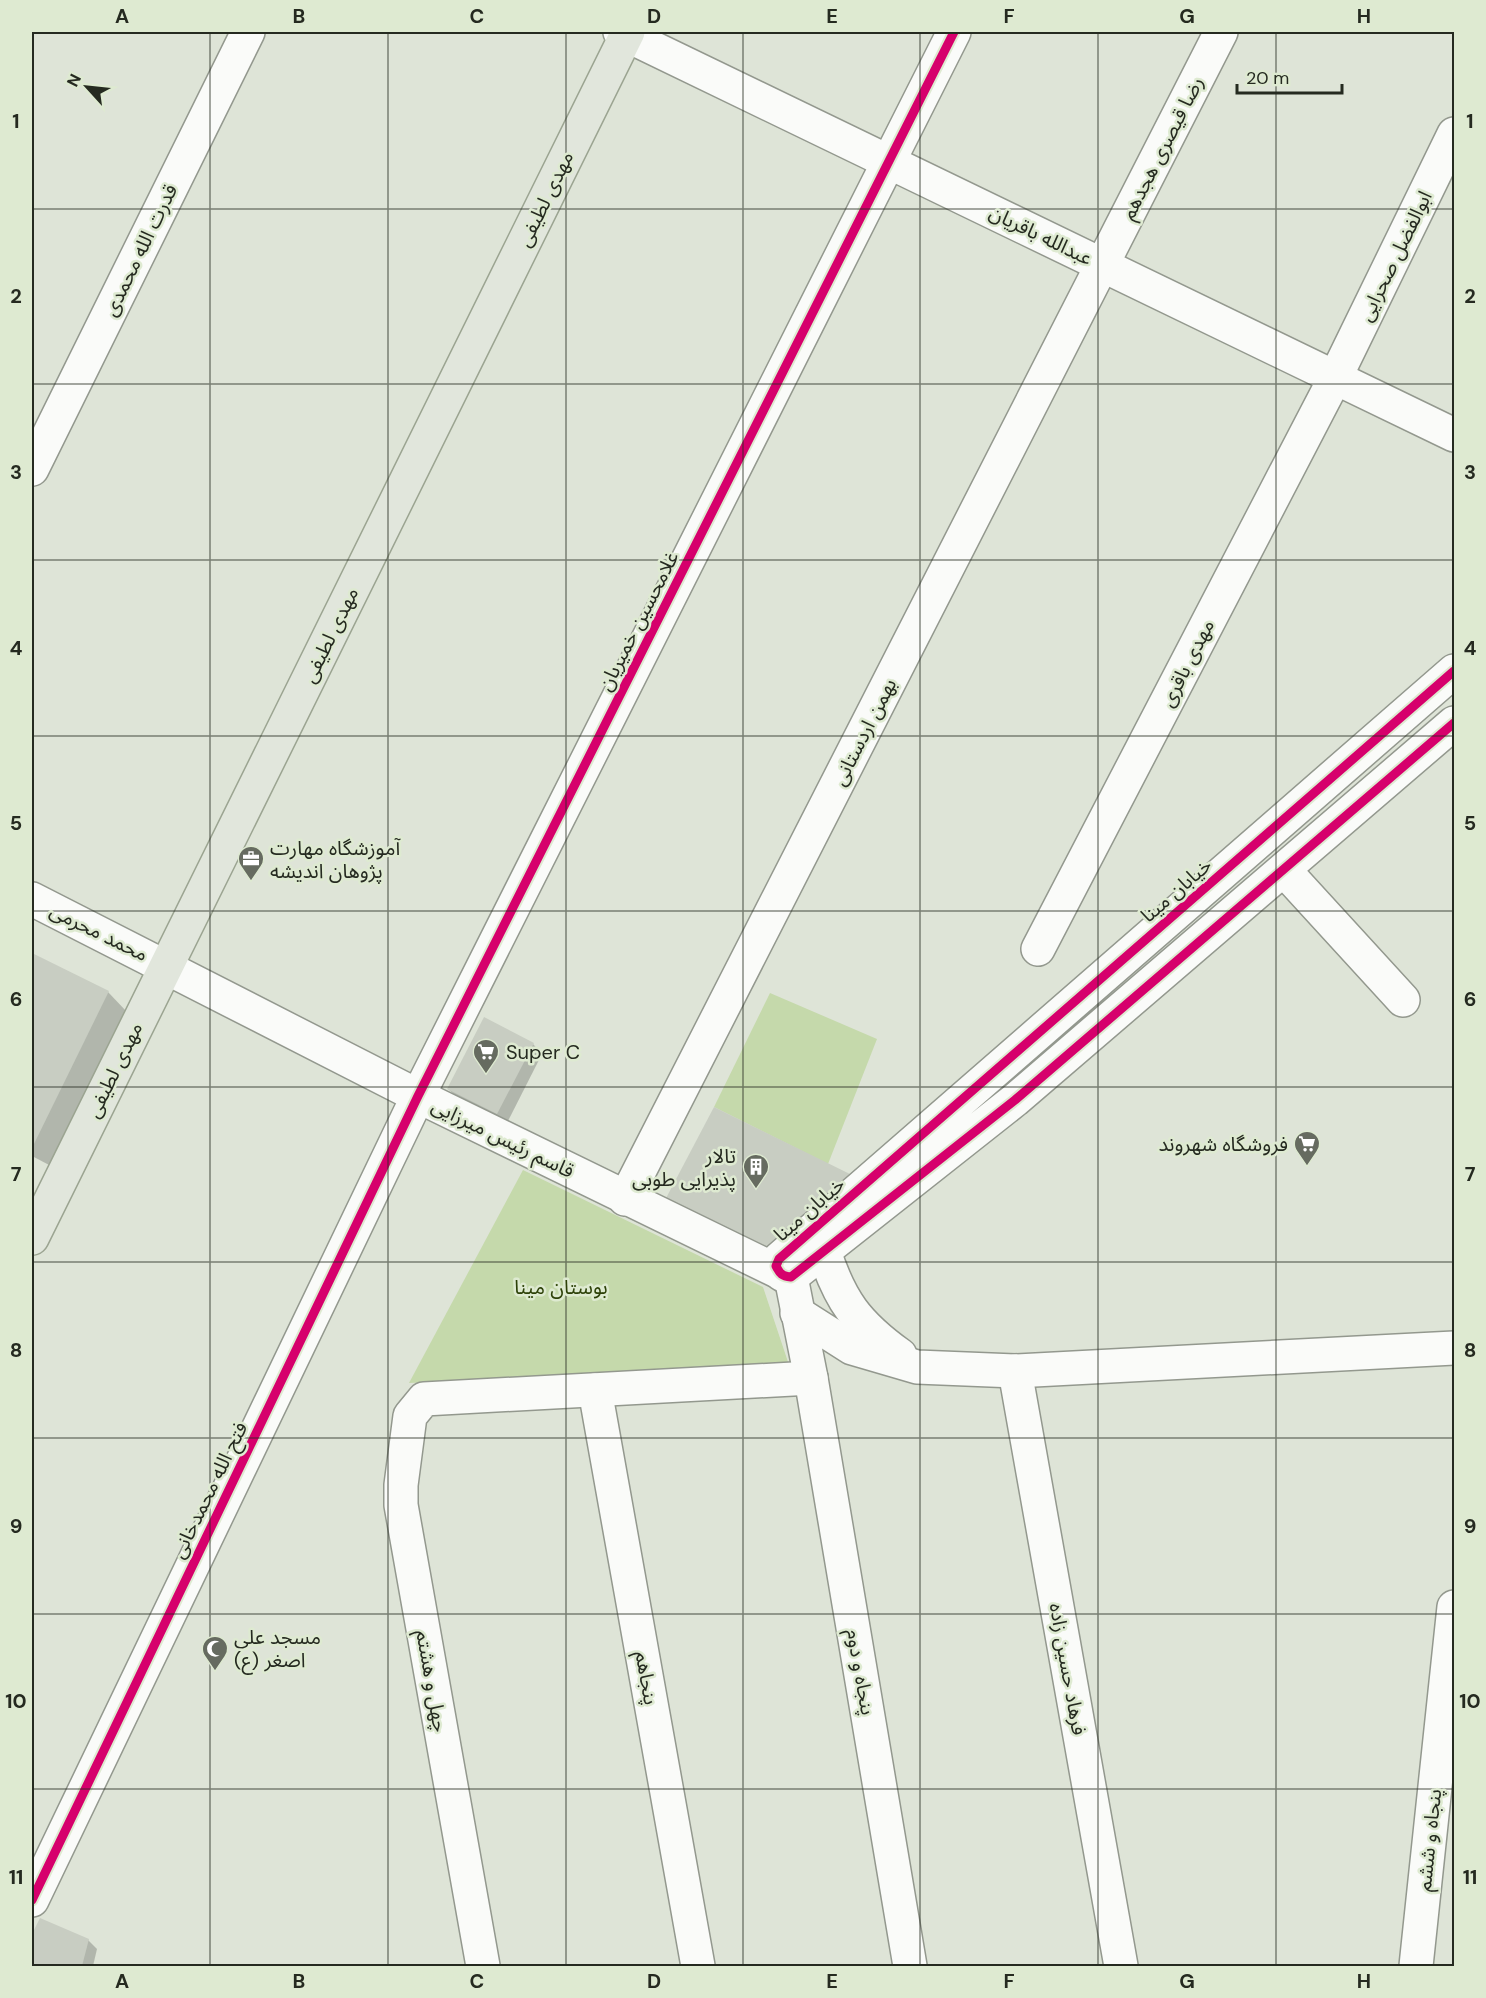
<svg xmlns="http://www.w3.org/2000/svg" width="1486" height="1998" viewBox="0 0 1486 1998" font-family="'DM Sans','Noto Sans Arabic',sans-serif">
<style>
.green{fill:#c5d9ab}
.shadow{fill:#0003}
.building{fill:#c8cdc2}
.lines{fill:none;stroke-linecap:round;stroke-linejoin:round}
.minor-casing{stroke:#93988e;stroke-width:36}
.major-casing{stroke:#9ba491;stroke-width:36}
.minor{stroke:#fafbf9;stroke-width:33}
.major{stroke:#e1e6dc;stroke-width:33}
.cycleway-casing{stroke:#deead1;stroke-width:13}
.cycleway{stroke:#d6006c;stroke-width:9}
.grid{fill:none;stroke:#252a20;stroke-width:1.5;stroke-opacity:0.55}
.labels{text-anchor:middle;stroke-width:5;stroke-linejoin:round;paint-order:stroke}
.street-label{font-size:20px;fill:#252a20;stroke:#deead1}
.poi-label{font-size:20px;fill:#252a20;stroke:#deead1;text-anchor:start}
.park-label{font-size:20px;fill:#2d4108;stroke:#deead1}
.neatline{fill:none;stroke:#252a20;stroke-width:2}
.grid-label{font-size:20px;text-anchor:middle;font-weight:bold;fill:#252a20}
</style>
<rect width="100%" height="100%" fill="#dee4d7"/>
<!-- green -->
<g class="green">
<polygon points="770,993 877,1039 828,1164 714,1107"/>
<polygon points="523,1170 763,1287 789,1365 409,1383"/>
</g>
<!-- shadow -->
<g class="shadow">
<polygon points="32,955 108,992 127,1012 51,1166 32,1156"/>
<polygon points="533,1044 542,1054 507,1123 458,1098 448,1089"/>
<polygon points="41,1920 88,1940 97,1949 93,1966 32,1966 32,1937"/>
</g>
<!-- building -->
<g class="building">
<polygon points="32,953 109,991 32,1148"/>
<polygon points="484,1017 534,1043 497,1114 447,1089"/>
<polygon points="714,1107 856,1177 769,1253 664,1202"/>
<polygon points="40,1918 89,1939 82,1966 32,1966 32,1934"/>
</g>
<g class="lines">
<defs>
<g id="minor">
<polyline points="620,32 1454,435"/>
<polyline points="32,469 248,32"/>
<path d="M1454 671 779 1259 776 1266C780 1274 782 1276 791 1277L1015 1100 1454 723"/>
<polyline points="1284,870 1403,1000"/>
<polyline points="32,899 418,1096 779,1272"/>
<polyline points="1038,949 1335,378 1454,134"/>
<polyline points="625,1199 1221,32"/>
<path d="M824 1251C840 1301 857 1324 900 1355"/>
<polyline points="791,1277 811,1378 910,1966"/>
<polyline points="797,1313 852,1348 917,1367 1015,1371 1454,1348"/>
<polyline points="1015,1371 1121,1966"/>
<polyline points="595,1390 698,1966"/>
<polyline points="32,1900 418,1096 954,32"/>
<polyline points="483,1966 401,1505 401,1485 410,1416 424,1399 811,1378"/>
<polyline points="1416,1966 1454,1607"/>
</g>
<polyline id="major" points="32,1238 628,32"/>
</defs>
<!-- minor casing -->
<use href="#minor" class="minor-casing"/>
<!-- major casing -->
<use href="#major" class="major-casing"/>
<!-- minor -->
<use href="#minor" class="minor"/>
<!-- major -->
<use href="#major" class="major"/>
<defs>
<g id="cycleway">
<path d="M1454 671 779 1259 776 1266C780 1274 782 1276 791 1277L1015 1100 1454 723"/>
<polyline points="32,1900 418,1096 954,32"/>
</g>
</defs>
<!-- cycleway casing -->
<use href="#cycleway" class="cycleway-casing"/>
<!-- cycleway -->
<use href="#cycleway" class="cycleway"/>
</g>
<!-- grid -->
<path class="grid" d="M210 32V1966M388 32V1966M566 32V1966M743 32V1966M920 32V1966M1098 32V1966M1276 32V1966M32 209H1454M32 384H1454M32 560H1454M32 736H1454M32 911H1454M32 1087H1454M32 1262H1454M32 1438H1454M32 1614H1454M32 1789H1454"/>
<!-- icons -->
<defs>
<symbol id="office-pin" viewBox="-11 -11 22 30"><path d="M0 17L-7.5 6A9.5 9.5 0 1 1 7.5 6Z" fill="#666b60" stroke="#deead1"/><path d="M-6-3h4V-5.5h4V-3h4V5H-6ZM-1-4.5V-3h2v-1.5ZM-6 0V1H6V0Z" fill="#fff"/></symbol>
<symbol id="supermarket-pin" viewBox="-11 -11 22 30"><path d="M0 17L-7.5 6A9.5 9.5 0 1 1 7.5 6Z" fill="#666b60" stroke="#deead1"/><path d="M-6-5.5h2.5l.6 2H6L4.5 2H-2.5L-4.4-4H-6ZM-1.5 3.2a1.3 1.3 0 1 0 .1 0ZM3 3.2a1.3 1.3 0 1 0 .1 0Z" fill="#fff"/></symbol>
<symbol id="building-pin" viewBox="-11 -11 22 30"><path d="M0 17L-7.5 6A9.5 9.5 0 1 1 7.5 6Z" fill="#666b60" stroke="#deead1"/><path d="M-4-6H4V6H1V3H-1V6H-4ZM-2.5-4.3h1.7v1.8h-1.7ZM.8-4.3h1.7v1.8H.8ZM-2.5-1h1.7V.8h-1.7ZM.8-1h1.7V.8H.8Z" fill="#fff"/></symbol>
<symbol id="mosque-pin" viewBox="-11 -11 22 30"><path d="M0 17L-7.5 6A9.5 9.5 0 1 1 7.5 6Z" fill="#666b60" stroke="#deead1"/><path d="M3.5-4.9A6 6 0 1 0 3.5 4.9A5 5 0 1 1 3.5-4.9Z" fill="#fff"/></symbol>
</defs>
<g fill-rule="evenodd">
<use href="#office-pin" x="236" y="844" width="30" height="40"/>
<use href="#supermarket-pin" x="471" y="1037" width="30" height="40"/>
<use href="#supermarket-pin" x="1292" y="1129" width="30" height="40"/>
<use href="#building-pin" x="741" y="1152" width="30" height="40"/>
<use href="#mosque-pin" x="200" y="1634" width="30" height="40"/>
</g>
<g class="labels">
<!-- street labels -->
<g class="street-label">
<text transform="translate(1162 148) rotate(-63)" y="7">رضا قیصری هجدهم</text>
<text transform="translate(545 199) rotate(-64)" y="7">مهدی لطیفی</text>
<text transform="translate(1041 235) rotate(26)" y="7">عبدالله باقریان</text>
<text transform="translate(140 250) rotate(-64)" y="7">قدرت الله محمدی</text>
<text transform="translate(1395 256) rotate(-64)" y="7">ابوالفضل صحرایی</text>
<text transform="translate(638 621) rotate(-63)" y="7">غلامحسین خمیریان</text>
<text transform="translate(330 635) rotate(-64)" y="7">مهدی لطیفی</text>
<text transform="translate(1187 663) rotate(-63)" y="7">مهدی باقری</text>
<text transform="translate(864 732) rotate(-63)" y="7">بهمن اردستانی</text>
<text transform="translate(1176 890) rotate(-41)" y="7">خیابان مینا</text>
<text transform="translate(99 932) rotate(26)" y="7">محمد محرمی</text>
<text transform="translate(114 1070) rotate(-64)" y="7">مهدی لطیفی</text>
<text transform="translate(503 1138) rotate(26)" y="7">قاسم رئیس میرزایی</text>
<text transform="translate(809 1209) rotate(-41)" y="7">خیابان مینا</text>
<text transform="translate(209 1490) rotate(-64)" y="7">فتح الله محمدخانی</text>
<text transform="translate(1068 1669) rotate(80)" y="7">فرهاد حسین زاده</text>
<text transform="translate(861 1672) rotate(80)" y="7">پنجاه و دوم</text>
<text transform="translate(647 1678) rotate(80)" y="7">پنجاهم</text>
<text transform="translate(432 1681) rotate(80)" y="7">چهل و هشتم</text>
<text transform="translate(1429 1840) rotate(-84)" y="7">پنجاه و ششم</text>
</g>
<!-- poi labels -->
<g class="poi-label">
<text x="270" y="855">آموزشگاه مهارت<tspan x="270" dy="23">پژوهان اندیشه</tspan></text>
<text x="506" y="1059">Super C</text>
<text x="1288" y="1151" text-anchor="end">فروشگاه شهروند</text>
<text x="736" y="1163" text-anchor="end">تالار<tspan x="736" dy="23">پذیرایی طوبی</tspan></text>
<text x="234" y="1644">مسجد علی<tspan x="234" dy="23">اصغر (ع)</tspan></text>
</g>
<!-- park labels -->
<g class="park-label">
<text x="561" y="1294">بوستان مینا</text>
</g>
</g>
<!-- border -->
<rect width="1486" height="1998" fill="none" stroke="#deead1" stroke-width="66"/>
<!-- north arrow -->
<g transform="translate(87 87) rotate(297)" stroke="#deead1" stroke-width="4.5" paint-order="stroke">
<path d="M0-4.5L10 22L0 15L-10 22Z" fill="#252a20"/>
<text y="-9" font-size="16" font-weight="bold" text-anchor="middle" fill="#252a20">N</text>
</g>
<!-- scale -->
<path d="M1237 84v9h105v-9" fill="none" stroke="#252a20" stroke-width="3"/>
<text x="1246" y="84" font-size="18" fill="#252a20" stroke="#deead1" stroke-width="4.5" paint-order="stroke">20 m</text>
<rect x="33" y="33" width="1420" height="1932" class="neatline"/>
<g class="grid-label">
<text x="122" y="23">A</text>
<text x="299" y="23">B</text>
<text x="477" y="23">C</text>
<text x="654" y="23">D</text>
<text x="832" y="23">E</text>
<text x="1009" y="23">F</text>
<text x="1187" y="23">G</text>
<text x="1364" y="23">H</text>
<text x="16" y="128">1</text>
<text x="1470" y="128">1</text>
<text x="16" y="303">2</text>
<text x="1470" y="303">2</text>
<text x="16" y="479">3</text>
<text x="1470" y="479">3</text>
<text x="16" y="655">4</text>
<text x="1470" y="655">4</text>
<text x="16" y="830">5</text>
<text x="1470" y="830">5</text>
<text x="16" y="1006">6</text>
<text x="1470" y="1006">6</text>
<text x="16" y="1181">7</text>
<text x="1470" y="1181">7</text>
<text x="16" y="1357">8</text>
<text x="1470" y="1357">8</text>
<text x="16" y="1533">9</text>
<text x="1470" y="1533">9</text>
<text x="16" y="1708">10</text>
<text x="1470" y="1708">10</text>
<text x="16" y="1884">11</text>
<text x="1470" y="1884">11</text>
<text x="122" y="1988">A</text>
<text x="299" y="1988">B</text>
<text x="477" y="1988">C</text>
<text x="654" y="1988">D</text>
<text x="832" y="1988">E</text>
<text x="1009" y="1988">F</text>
<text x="1187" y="1988">G</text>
<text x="1364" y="1988">H</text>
</g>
</svg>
